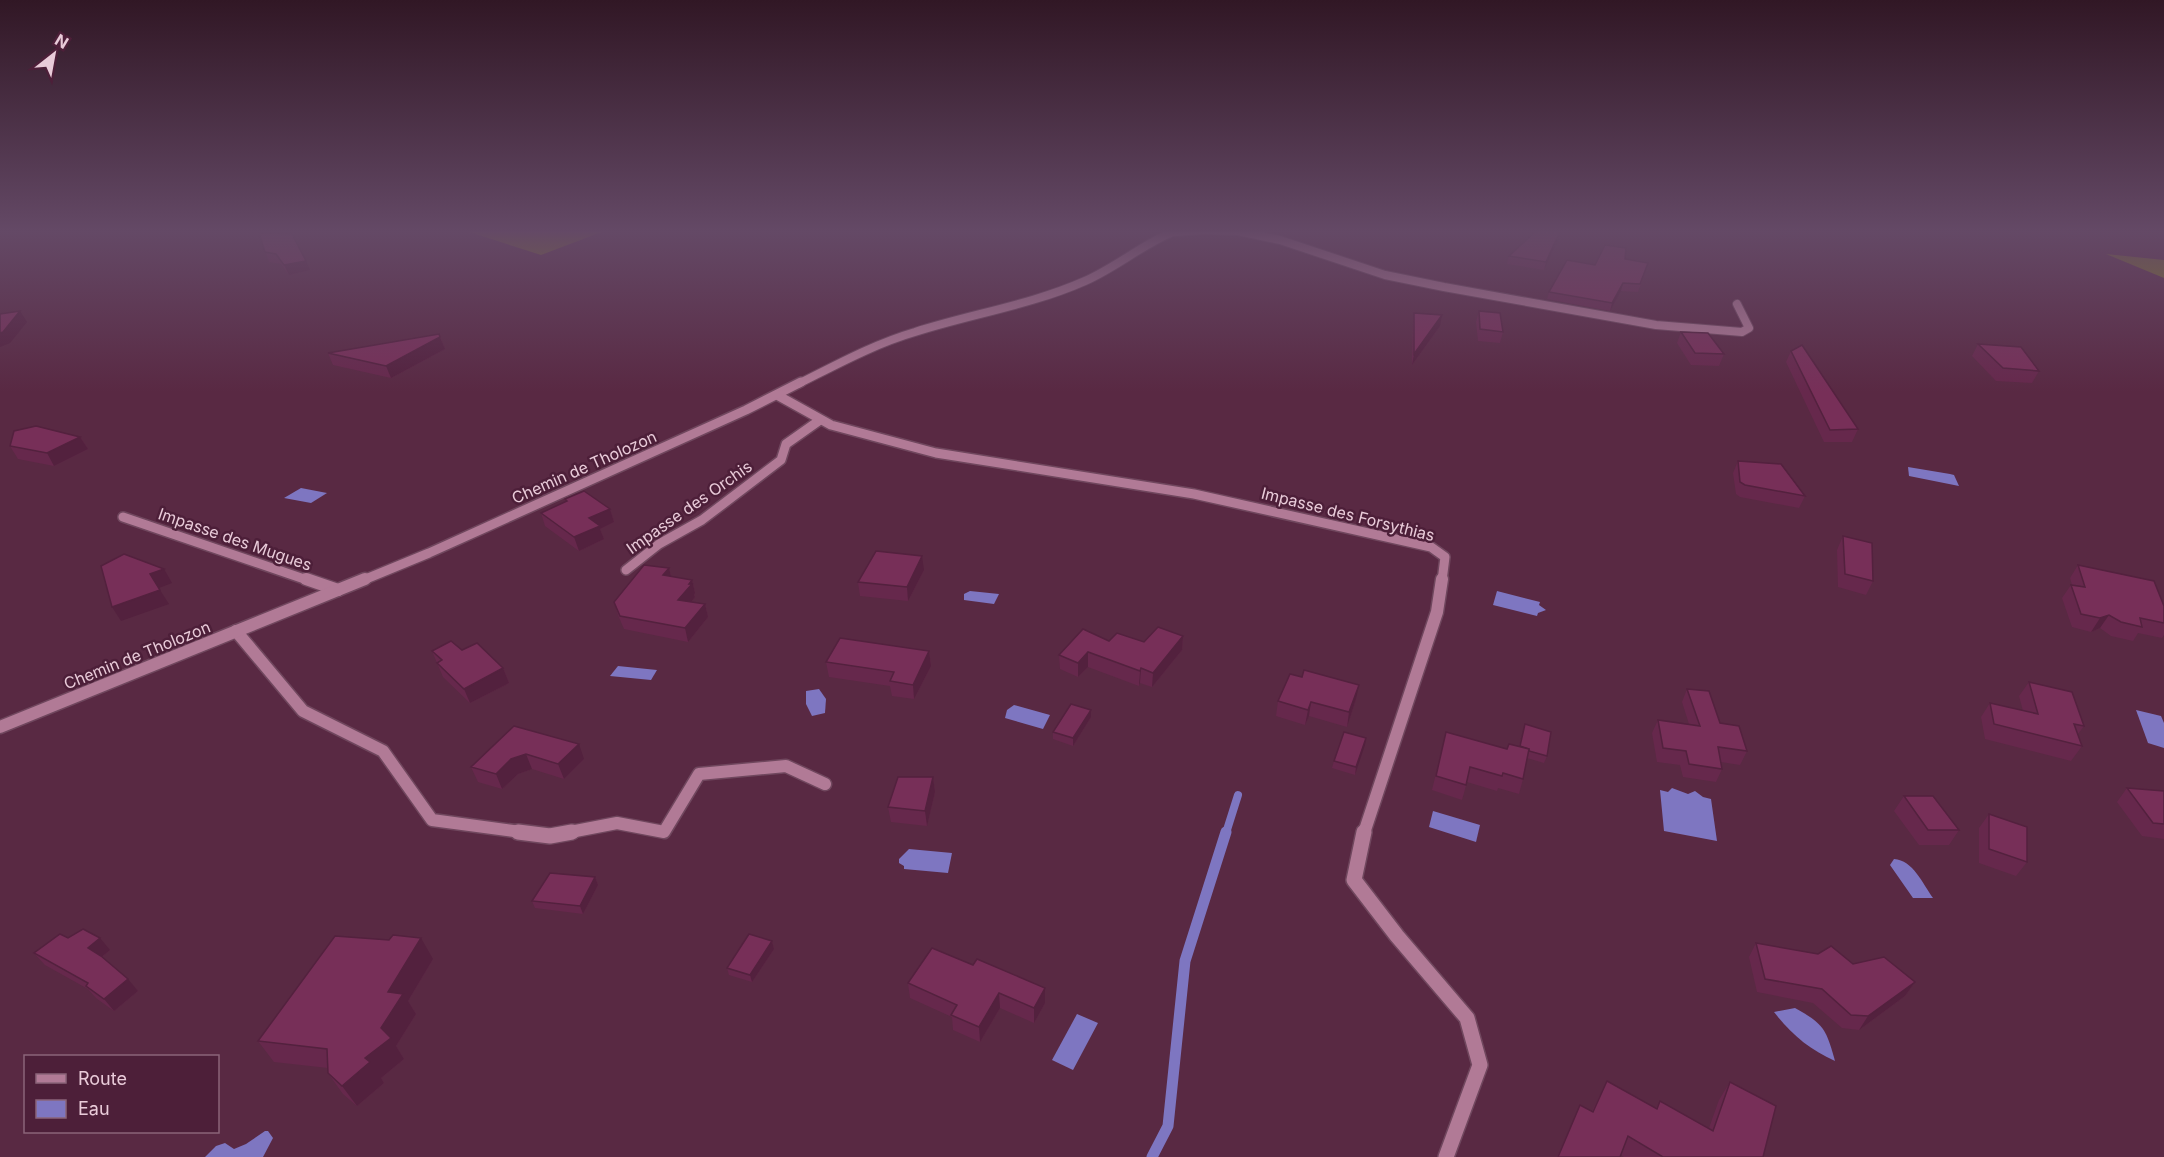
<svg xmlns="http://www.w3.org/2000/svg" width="2164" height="1157" viewBox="0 0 2164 1157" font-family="Inter,sans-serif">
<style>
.forest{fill:#7f7c1c}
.water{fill:#7e76c1}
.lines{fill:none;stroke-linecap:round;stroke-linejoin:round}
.stream-far1{stroke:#7e76c1;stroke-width:8}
.stream{stroke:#7e76c1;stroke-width:11}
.minor-far3-casing{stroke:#70475e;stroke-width:10}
.minor-far2-casing{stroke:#70475e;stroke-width:12}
.minor-far1-casing{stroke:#70475e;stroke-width:15}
.minor-casing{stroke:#70475e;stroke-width:18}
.minor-far3{stroke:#b17a96;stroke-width:8}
.minor-far2{stroke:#b17a96;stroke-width:9}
.minor-far1{stroke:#b17a96;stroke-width:12}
.minor{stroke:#b17a96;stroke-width:15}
.wall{fill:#66284c}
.shaded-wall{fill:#53213e}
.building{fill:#772f58;stroke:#53213e;stroke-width:1.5}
.labels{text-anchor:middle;stroke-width:5;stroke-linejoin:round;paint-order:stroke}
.street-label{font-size:16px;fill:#e9cbd9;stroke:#4d1f39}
</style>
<rect width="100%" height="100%" fill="#592943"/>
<!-- forest -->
<g class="forest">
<polygon points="463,230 607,230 541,255"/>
<polygon points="2106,254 2164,260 2164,278"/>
</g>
<!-- water -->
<g class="water">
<polygon points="1908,467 1950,474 1954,475 1959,486 1909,476"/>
<polygon points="301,488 327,493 311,503 284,498"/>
<polygon points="970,591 999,594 994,604 964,600 964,594"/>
<polygon points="1497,591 1540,602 1539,605 1546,610 1538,613 1537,616 1493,605"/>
<polygon points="618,666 657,670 651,680 610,676"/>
<polygon points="819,689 826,699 825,713 812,716 806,704 806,691"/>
<polygon points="1014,705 1050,715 1043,729 1005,718 1007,710"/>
<polygon points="2136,710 2161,716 2164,723 2164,748 2148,743"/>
<polygon points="1672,788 1688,794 1695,791 1703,797 1711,799 1717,841 1664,831 1660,790 1668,792"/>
<polygon points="1433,811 1480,825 1476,842 1429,827"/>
<polygon points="909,849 952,853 948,873 904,869 904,866 899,863 899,859"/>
<path d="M1894 859C1913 860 1923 884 1933 898H1913L1890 865Z"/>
<path d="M1795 1008C1824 1024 1826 1029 1835 1061 1809 1049 1792 1035 1774 1012Z"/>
<polygon points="1077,1014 1098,1023 1073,1070 1052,1060"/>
<polygon points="265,1131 268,1131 273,1138 263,1157 205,1157 216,1146 225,1143 234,1149 246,1144"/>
</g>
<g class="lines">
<!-- stream-far1 -->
<polyline class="stream-far1" points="1226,833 1238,795"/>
<!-- stream -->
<polyline class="stream" points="1152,1157 1168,1126 1185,961 1226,832"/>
<defs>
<g id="minor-far3">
<polyline points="1206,230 1238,231 1280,240 1385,275 1444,287 1656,325 1742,332 1749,328 1737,304"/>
<polyline points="1174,232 1203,230"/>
<path d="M798 384C836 365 874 344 915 332 971 314 1031 305 1085 281 1117 267 1144 243 1177 230"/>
</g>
<g id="minor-far2">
<polyline points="777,395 831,425 936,453 1194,494 1431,547 1445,557 1442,581"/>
<polyline points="123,517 310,581"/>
<polyline points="626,570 659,544 702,520 781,460 786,444 820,420"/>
<polyline points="361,581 429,553 746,410 801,382"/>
</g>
<g id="minor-far1">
<polyline points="306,579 338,590"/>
<polyline points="236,631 303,711 383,751 432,820 529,833"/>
<polyline points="0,727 365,579"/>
<polyline points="565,833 617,823 664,832 699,774 786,766 825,784"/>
<polyline points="1364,833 1437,612 1442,579"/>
</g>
<g id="minor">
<polyline points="518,832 550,836 572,832"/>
<polyline points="1364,832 1354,880 1397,936 1467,1018 1480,1065 1446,1157"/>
</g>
</defs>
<!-- minor-far3 casing -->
<use href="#minor-far3" class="minor-far3-casing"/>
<!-- minor-far2 casing -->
<use href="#minor-far2" class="minor-far2-casing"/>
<!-- minor-far1 casing -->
<use href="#minor-far1" class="minor-far1-casing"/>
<!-- minor casing -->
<use href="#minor" class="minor-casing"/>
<!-- minor-far3 -->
<use href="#minor-far3" class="minor-far3"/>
<!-- minor-far2 -->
<use href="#minor-far2" class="minor-far2"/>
<!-- minor-far1 -->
<use href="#minor-far1" class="minor-far1"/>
<!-- minor -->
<use href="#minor" class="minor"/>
</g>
<!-- wall -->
<g class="wall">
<polygon points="1560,231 1558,240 1544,270 1507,264 1509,256"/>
<polygon points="259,233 310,270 289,275 281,264 269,262"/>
<polygon points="1625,259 1646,270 1638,292 1621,291 1610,311 1547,299 1549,292 1595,265"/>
<polygon points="1479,311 1503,332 1500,343 1478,341 1476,322"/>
<polygon points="1414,313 1440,326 1412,365 1413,323"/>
<polygon points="1681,332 1724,354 1719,366 1691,365 1677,343"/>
<polygon points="439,334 445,349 391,378 333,365 328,353"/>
<polygon points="1978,344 2039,371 2032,383 1996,381 1972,356"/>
<polygon points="1791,351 1858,429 1852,442 1824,442 1786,362"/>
<polygon points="80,437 88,449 54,466 18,459 10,446"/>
<polygon points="1738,461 1805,496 1799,508 1740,497 1736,494 1733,473"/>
<polygon points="565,499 610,509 614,522 600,529 604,539 579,551 545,526 541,513 566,501"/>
<polygon points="1843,536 1873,581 1866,595 1838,587 1837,550"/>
<polygon points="2078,565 2164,606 2164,635 2162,638 2138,633 2133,641 2111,636 2100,628 2091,632 2072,627 2062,598 2071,585 2072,585 2070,578"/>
<polygon points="669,568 671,577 692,580 695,593 694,595 695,597 691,602 705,604 708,617 688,642 624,629 618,615 614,602"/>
<polygon points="924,570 908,601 860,596 858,582"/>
<polygon points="1183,636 1182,650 1152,687 1140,683 1139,686 1088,667 1078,677 1060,669 1059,655 1109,641 1144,642"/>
<polygon points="462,650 503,668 509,683 470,703 443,677 432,651"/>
<polygon points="929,651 931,666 914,699 892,696 890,686 829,677 826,662"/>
<polygon points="2029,682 2084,726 2078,734 2082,746 2071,761 1985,739 1981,717 1990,703 2023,711 2019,696"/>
<polygon points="1687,689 1747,751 1740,765 1721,762 1722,769 1716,782 1683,777 1680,765 1657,762 1652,733 1658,720 1689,724 1682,702"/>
<polygon points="1356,699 1347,727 1309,716 1305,725 1276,716 1278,701"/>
<polygon points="1091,717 1073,746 1053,739 1053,732"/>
<polygon points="1525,724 1547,756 1544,763 1527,758 1523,779 1519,794 1498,788 1497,791 1467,782 1462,800 1432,790 1446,732 1507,749 1519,746"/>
<polygon points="514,726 584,759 564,779 532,769 518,774 502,789 478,782 471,767"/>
<polygon points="1366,738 1355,775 1332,768 1334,761"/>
<polygon points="933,777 935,792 927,826 891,822 888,807"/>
<polygon points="2127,788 2164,791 2164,839 2142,836 2117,802"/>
<polygon points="1904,796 1959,830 1949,845 1919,845 1894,811"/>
<polygon points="1989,814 2027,862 2016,876 1979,863 1979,828"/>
<polygon points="595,877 598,885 583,914 535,908 532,901"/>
<polygon points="68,938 110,950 102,957 138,991 114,1011 96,998 88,989 45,965 34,953"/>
<polygon points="772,941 774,949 752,982 729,975 727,968"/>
<polygon points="1756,943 1853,964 1915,982 1905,996 1859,1030 1842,1028 1813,1003 1757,992 1749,957"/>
<polygon points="932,948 1045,1003 1034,1023 1000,1008 980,1042 953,1030 952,1017 910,998 908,983"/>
<polygon points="433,959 408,1001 416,1014 396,1046 404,1059 381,1078 384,1083 357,1106 343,1094 328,1073 328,1068 274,1062 258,1041"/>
<polygon points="1607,1081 1656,1108 1660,1101 1709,1128 1719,1100 1730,1082 1763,1157 1624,1157 1621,1155 1620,1157 1557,1157 1580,1105 1592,1111"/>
</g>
<!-- shaded-wall -->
<g class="shaded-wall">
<polygon points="1560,231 1558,240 1544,270 1546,262"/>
<polygon points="306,261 310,270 289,275 284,265"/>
<polygon points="1623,283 1621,291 1610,311 1612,303"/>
<polygon points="20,311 27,322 10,343 0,347 0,333"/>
<polygon points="1442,315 1440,326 1412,365 1414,354"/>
<polygon points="440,337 445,349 391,378 386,366"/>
<polygon points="80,437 88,449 54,466 47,453"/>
<polygon points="610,509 614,522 600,529 604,539 579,551 574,537 589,518"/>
<polygon points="922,556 924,570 908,601 907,587"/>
<polygon points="669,568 672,581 663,575"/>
<polygon points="164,569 172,583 159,588 150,574"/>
<polygon points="692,580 695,593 694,595 695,597 682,613 678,600"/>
<polygon points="160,590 169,604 121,621 112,607"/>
<polygon points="705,604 708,617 688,642 685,628"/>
<polygon points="2109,615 2100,628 2091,632 2100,618"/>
<polygon points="1183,636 1182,650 1152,687 1153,673"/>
<polygon points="929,651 931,666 914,699 913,685"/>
<polygon points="1088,652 1088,667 1078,677 1078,663"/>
<polygon points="503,668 509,683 470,703 464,689"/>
<polygon points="1141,668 1140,683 1139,686 1140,671"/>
<polygon points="1359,685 1356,699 1347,727 1349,712"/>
<polygon points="1311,702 1309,716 1305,725 1308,710"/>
<polygon points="1091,710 1091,717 1073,746 1073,738"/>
<polygon points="1366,738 1365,745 1355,775 1356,767"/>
<polygon points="579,744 584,759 564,779 558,764"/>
<polygon points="526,754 532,769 518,774 502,789 496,774 511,759"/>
<polygon points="933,777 935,792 927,826 925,811"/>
<polygon points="595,877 598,885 583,914 580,906"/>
<polygon points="100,938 110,950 98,960 88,948"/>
<polygon points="421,938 433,959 408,1001 416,1014 396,1046 404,1059 381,1078 384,1083 357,1106 342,1086 365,1058 381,1028 388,992"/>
<polygon points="772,941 774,949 752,982 750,975"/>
<polygon points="128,979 138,991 114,1011 104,999"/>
<polygon points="1915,982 1905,996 1859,1030 1868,1016"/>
<polygon points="1045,988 1045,1003 1034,1023 1034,1008"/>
<polygon points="999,993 1000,1008 980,1042 979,1027"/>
</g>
<!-- building -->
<g class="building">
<polygon points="1537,230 1552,230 1560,231 1546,262 1509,256"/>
<polygon points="259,233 292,234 306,261 284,265 276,254 265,252"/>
<polygon points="1605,245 1626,248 1625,259 1648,263 1640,284 1623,283 1612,303 1549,292 1567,260 1595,265"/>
<polygon points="20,311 3,332 0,333 0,314"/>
<polygon points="1479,311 1500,313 1503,332 1480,329"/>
<polygon points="1414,313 1442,315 1414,354"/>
<polygon points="1681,332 1708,333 1724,354 1695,353"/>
<polygon points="439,334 440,337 386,366 328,353"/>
<polygon points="1978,344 2021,347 2039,371 2003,368"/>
<polygon points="1802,345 1858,429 1830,430 1791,351"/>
<polygon points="36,426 80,437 47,453 10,446 14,431"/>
<polygon points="1738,461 1781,464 1805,496 1745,485 1740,482"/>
<polygon points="584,491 610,509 589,518 600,526 574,537 541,513 567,501 565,499"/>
<polygon points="1843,536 1872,543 1873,581 1845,574"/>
<polygon points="876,551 922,556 907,587 858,582"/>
<polygon points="124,554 164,569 150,574 160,590 112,607 101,566"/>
<polygon points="644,565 669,568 663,575 692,580 689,584 692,584 678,600 705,604 685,628 620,616 614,602"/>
<polygon points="2078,565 2154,581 2164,606 2164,623 2140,618 2142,627 2121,622 2109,615 2100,618 2081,614 2071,585 2085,587"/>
<polygon points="1158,627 1183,636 1153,673 1141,668 1140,671 1088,652 1078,663 1059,655 1083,629 1109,641 1117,633 1144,642"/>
<polygon points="840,638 929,651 913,685 890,681 894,672 826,662"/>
<polygon points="451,641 462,650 477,643 503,668 464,689 437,663 442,660 432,651"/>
<polygon points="1304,670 1359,685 1349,712 1311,702 1308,710 1278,701 1290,674 1302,677"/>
<polygon points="2029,682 2072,692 2084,726 2074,724 2082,746 1994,724 1990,703 2038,714"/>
<polygon points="1687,689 1709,691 1720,723 1739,726 1747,751 1718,747 1722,769 1689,764 1686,751 1663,748 1658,720 1700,726"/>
<polygon points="1071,704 1091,710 1073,738 1053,732"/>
<polygon points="1525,724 1551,732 1547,756 1529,751 1529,749 1520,746"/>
<polygon points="514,726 579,744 558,764 526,754 511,759 496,774 471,767"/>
<polygon points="1344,732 1366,738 1356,767 1334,761"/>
<polygon points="1446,732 1507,749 1509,744 1529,749 1523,779 1503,773 1502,776 1470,767 1466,785 1436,776"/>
<polygon points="898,777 933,777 925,811 888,807"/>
<polygon points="2127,788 2164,791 2164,824 2153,823"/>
<polygon points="1904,796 1933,796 1959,830 1928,830"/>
<polygon points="1989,814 2027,827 2027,862 1989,849"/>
<polygon points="550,873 595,877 580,906 532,901"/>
<polygon points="83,929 100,938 88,948 101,956 128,979 104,999 86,986 88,983 34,953 60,934 68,938"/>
<polygon points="749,934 772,941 750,975 727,968"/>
<polygon points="393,935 421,938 388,992 403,994 381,1028 391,1038 365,1058 370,1062 342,1086 328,1073 327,1049 258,1041 335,936 389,940"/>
<polygon points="1756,943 1818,954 1831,946 1853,964 1884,957 1915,982 1868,1016 1851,1015 1822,989 1765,979"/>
<polygon points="932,948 973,965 977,959 1045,988 1034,1008 999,993 979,1027 951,1015 957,1005 908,983"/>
<polygon points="1607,1081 1657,1109 1660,1101 1713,1131 1730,1082 1776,1106 1763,1157 1663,1157 1628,1136 1620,1157 1558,1157 1580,1105 1593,1112"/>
</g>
<!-- sky -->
<linearGradient id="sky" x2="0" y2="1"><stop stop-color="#311725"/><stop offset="0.59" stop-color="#644966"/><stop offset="1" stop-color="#644966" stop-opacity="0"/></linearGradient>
<rect width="2164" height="392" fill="url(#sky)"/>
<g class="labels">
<!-- street labels -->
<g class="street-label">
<text transform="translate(584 467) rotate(-24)" y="6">Chemin de Tholozon</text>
<text transform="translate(689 507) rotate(-35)" y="6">Impasse des Orchis</text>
<text transform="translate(1348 514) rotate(14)" y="6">Impasse des Forsythias</text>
<text transform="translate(235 539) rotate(19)" y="6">Impasse des Mugues</text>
<text transform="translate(137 655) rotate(-22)" y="6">Chemin de Tholozon</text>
</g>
</g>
<!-- legend -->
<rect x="24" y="1055" width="195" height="78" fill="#4d1f39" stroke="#8b6479" stroke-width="1.5"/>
<rect x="36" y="1074" width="30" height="9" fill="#b17a96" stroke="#8b6479" stroke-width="1.5"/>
<text x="78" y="1085" font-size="18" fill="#e9cbd9">Route</text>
<rect x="36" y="1100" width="30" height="18" fill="#7e76c1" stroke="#8b6479" stroke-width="1.5"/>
<text x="78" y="1115" font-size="18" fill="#e9cbd9">Eau</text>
<!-- north arrow -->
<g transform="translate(54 54) rotate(31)" stroke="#4d1f39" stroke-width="4.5" paint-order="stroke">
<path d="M0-4.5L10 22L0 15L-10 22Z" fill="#e9cbd9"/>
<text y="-9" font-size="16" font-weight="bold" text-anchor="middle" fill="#e9cbd9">N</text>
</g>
</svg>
